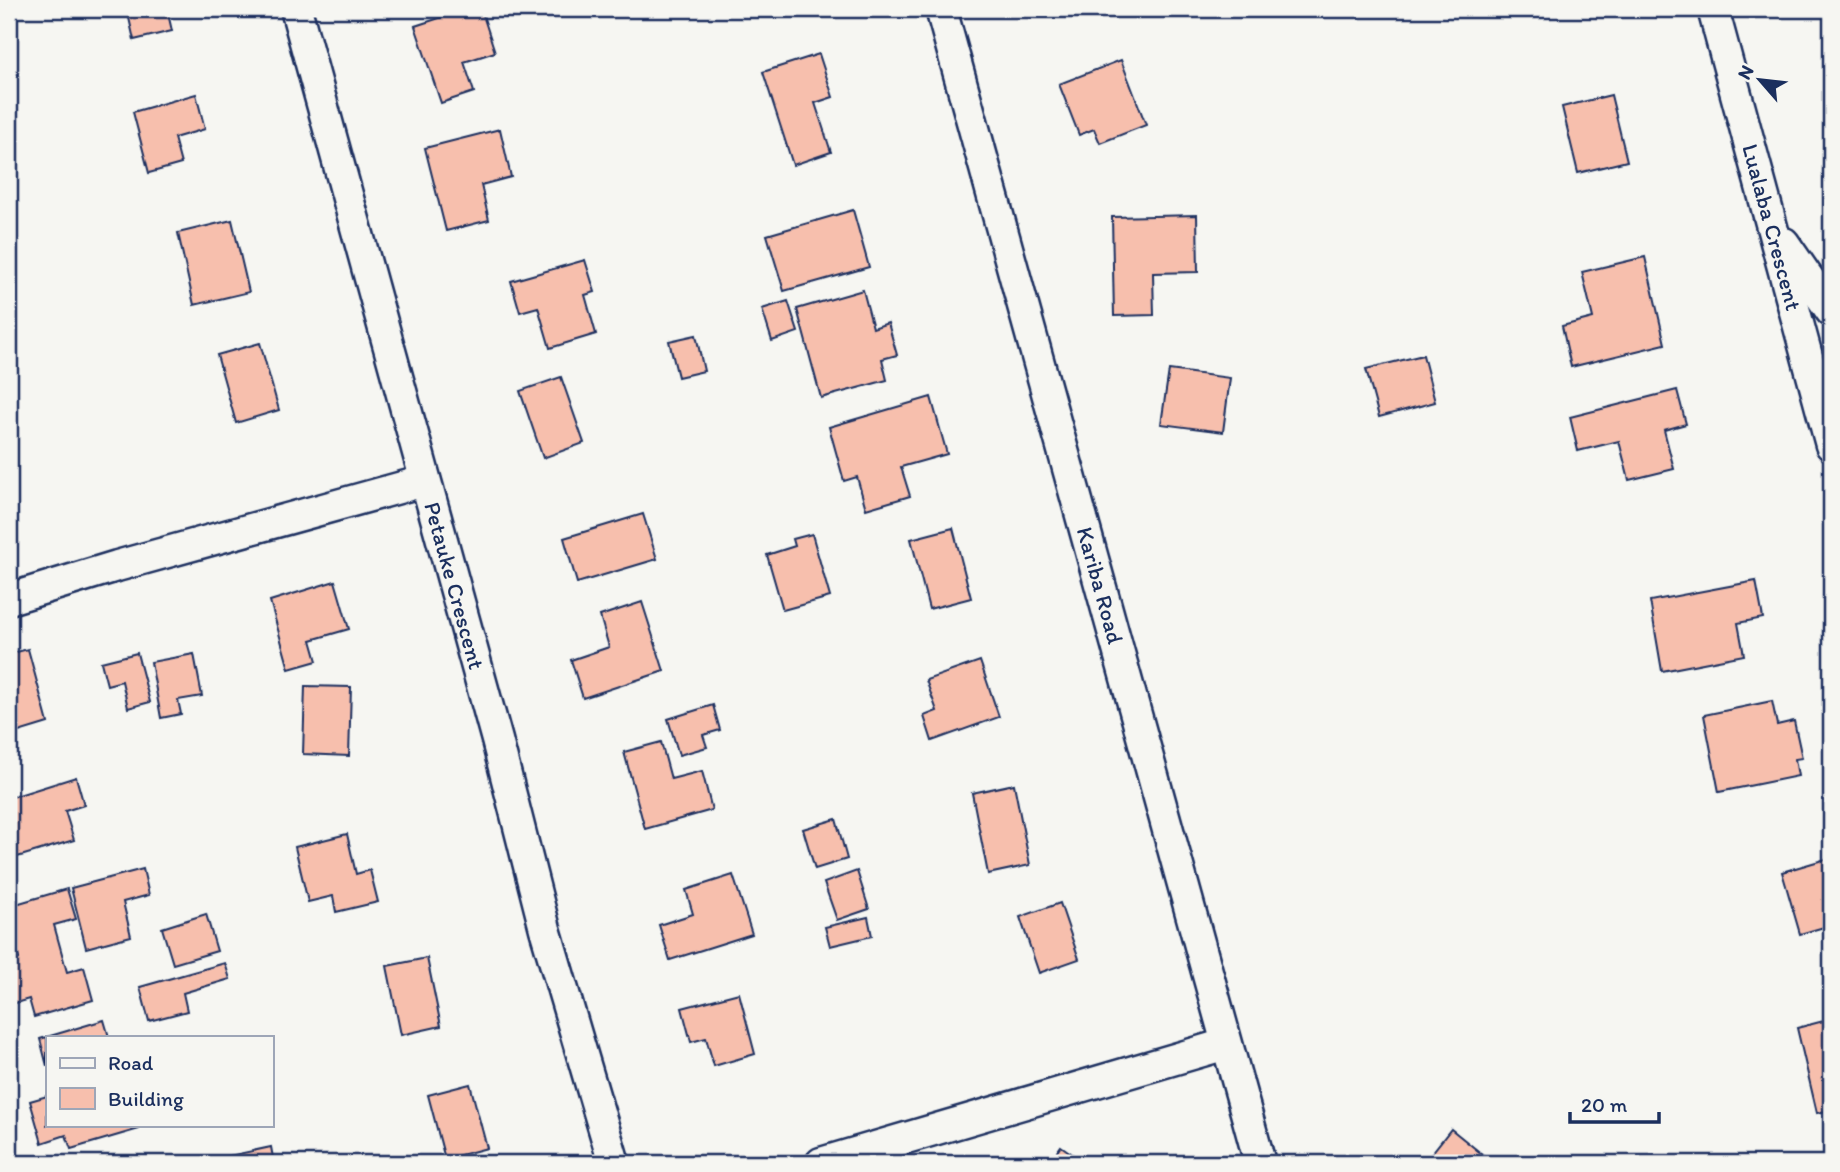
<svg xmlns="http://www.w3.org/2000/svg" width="1840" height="1172" viewBox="0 0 1840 1172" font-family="Itim,sans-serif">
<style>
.building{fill:#f7bfad;stroke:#1b2f5e;stroke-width:2}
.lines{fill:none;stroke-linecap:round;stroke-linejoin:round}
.street-casing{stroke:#1b2f5e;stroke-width:35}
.street{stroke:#f6f6f2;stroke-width:30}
.labels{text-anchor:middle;stroke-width:5;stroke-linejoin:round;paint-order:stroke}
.street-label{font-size:23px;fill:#1b2f5e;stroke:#f6f6f2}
</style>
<rect width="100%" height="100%" fill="#f6f6f2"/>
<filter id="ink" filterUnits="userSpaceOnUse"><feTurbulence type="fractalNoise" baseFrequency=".0143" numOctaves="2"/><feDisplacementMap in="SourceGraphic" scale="14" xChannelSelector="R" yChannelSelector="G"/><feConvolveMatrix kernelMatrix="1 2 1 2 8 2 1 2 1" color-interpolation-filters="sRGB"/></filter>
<g filter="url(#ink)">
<!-- building -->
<g class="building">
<polygon points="127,9 167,9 172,31 134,40"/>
<polygon points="467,9 481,9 495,52 464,62 474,92 441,103 415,26"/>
<polygon points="819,54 833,97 815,103 831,152 793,165 763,72"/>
<polygon points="1121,60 1146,125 1100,143 1094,129 1079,135 1059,84"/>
<polygon points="196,94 205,129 174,138 181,164 149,173 133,112"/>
<polygon points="1611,95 1627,161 1578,173 1562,107"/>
<polygon points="500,129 511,177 481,185 489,220 446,231 425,148"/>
<polygon points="853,210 869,267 784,291 767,235"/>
<polygon points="1197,215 1198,272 1153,273 1154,315 1114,316 1112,217"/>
<polygon points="232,220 249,292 194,305 178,233"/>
<polygon points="1645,257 1665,344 1571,367 1562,326 1593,318 1582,272"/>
<polygon points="585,260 595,292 585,295 596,334 550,348 538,307 520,312 511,281"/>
<polygon points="863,290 873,328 888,323 897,355 882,359 887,380 821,398 797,309"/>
<polygon points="788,301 798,332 772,341 762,309"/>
<polygon points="696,335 704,371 678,377 669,341"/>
<polygon points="260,343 279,410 236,423 217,355"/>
<polygon points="1423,355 1435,402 1379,417 1366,369"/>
<polygon points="1169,370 1230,378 1223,432 1161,424"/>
<polygon points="561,377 584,443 543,458 520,391"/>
<polygon points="1677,390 1686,424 1664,430 1674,469 1629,480 1619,441 1578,451 1570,417"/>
<polygon points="931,397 947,454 901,467 910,496 866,509 857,477 844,481 829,427"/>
<polygon points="643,514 657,559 577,583 564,538"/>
<polygon points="953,528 971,598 929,609 911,539"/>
<polygon points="812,534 830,597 783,610 767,555 795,546 793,539"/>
<polygon points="335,581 349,629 311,640 317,661 289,669 270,601"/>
<polygon points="1756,581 1763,618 1738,623 1744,655 1662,671 1650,601"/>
<polygon points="642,602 664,671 583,698 571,660 609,647 600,616"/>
<polygon points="28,649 48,723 9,735 9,654"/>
<polygon points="137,653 150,702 128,708 122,681 107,685 101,662"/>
<polygon points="194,654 202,696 178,700 181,714 161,718 151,662"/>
<polygon points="980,661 999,717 932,741 924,716 937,711 926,680"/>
<polygon points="305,686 351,687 349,756 303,754"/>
<polygon points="1772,701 1777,725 1794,721 1802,758 1795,759 1798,776 1719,792 1704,715"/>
<polygon points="713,705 720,730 703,735 707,747 679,755 668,719"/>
<polygon points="661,742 671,779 702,771 712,810 645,829 624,752"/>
<polygon points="76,777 84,805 65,811 74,840 14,858 9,839 9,798"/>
<polygon points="1014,784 1030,865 988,874 972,793"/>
<polygon points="836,819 847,859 815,869 803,829"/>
<polygon points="347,834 356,874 370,870 378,902 336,912 333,896 308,902 295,847"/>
<polygon points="1826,859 1831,878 1831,925 1800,934 1782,872"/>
<polygon points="143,869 149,895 123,902 131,936 86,948 71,888"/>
<polygon points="857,871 869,909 837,920 824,883"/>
<polygon points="733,875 752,934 670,960 659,925 693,914 686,890"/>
<polygon points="67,889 76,919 54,925 67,972 84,967 93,1000 34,1017 29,999 9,1005 9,963 19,959 9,921 9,906"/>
<polygon points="1060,903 1079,959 1039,973 1020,917"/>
<polygon points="206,914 217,951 173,964 162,928"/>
<polygon points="868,917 872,936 830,946 825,927"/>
<polygon points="427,958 441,1026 401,1035 387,966"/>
<polygon points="225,963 230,979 183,993 187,1011 149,1021 140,987"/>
<polygon points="739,993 755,1054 714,1066 706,1038 691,1042 682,1008"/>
<polygon points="1831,1019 1831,1110 1817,1113 1797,1028"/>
<polygon points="104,1020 109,1037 47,1037 47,1066 40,1039"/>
<polygon points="470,1084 487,1148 445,1159 428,1095"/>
<polygon points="47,1096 47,1125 138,1125 139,1129 71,1149 66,1135 42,1143 30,1101"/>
<polygon points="1451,1129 1493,1163 1424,1163"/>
<polygon points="1061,1146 1085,1163 1049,1163"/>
<polygon points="271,1147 274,1163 221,1163 220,1158"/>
</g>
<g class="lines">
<defs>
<g id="street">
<path id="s1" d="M296 9 497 740 545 929 614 1163"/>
<path id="s2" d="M941 9 1260 1163"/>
<path id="s3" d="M1713 9 1831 445"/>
<polyline points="1784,243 1831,311"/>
<polyline points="9,599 117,566 424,481"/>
<polyline points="821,1163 1226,1044"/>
</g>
</defs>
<!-- street casing -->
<use href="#street" class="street-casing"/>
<!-- street -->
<use href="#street" class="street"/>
</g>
</g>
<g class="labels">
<!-- street labels -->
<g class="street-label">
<text dy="8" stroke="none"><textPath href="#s3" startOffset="226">Lualaba Crescent</textPath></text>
<text dy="8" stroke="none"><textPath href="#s1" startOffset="598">Petauke Crescent</textPath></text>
<text dy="8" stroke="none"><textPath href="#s2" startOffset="598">Kariba Road</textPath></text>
</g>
</g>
<!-- margin -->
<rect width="1840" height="1172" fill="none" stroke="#f6f6f2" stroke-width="35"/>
<rect x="18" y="18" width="1805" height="1137" fill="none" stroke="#1b2f5e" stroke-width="2.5" filter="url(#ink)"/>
<!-- legend -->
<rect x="46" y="1036" width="228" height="91" fill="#f6f6f2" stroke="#9ea6b7" stroke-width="2"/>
<rect x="60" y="1058" width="35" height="10" fill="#f6f6f2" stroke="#9ea6b7" stroke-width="2"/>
<text x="108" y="1070" font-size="21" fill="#1b2f5e">Road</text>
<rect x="60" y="1088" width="35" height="21" fill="#f7bfad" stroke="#9ea6b7" stroke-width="2"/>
<text x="108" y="1106" font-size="21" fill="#1b2f5e">Building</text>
<!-- north arrow -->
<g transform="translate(1760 80) rotate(298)" stroke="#f6f6f2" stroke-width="5" paint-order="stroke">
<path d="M0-5L12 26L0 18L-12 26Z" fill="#1b2f5e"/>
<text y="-10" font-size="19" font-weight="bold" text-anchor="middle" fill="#1b2f5e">N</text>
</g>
<!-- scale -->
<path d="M1570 1112v10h89v-10" fill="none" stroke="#1b2f5e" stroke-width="3.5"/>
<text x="1581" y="1112" font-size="21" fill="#1b2f5e" stroke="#f6f6f2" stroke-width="5" paint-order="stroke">20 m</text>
</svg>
